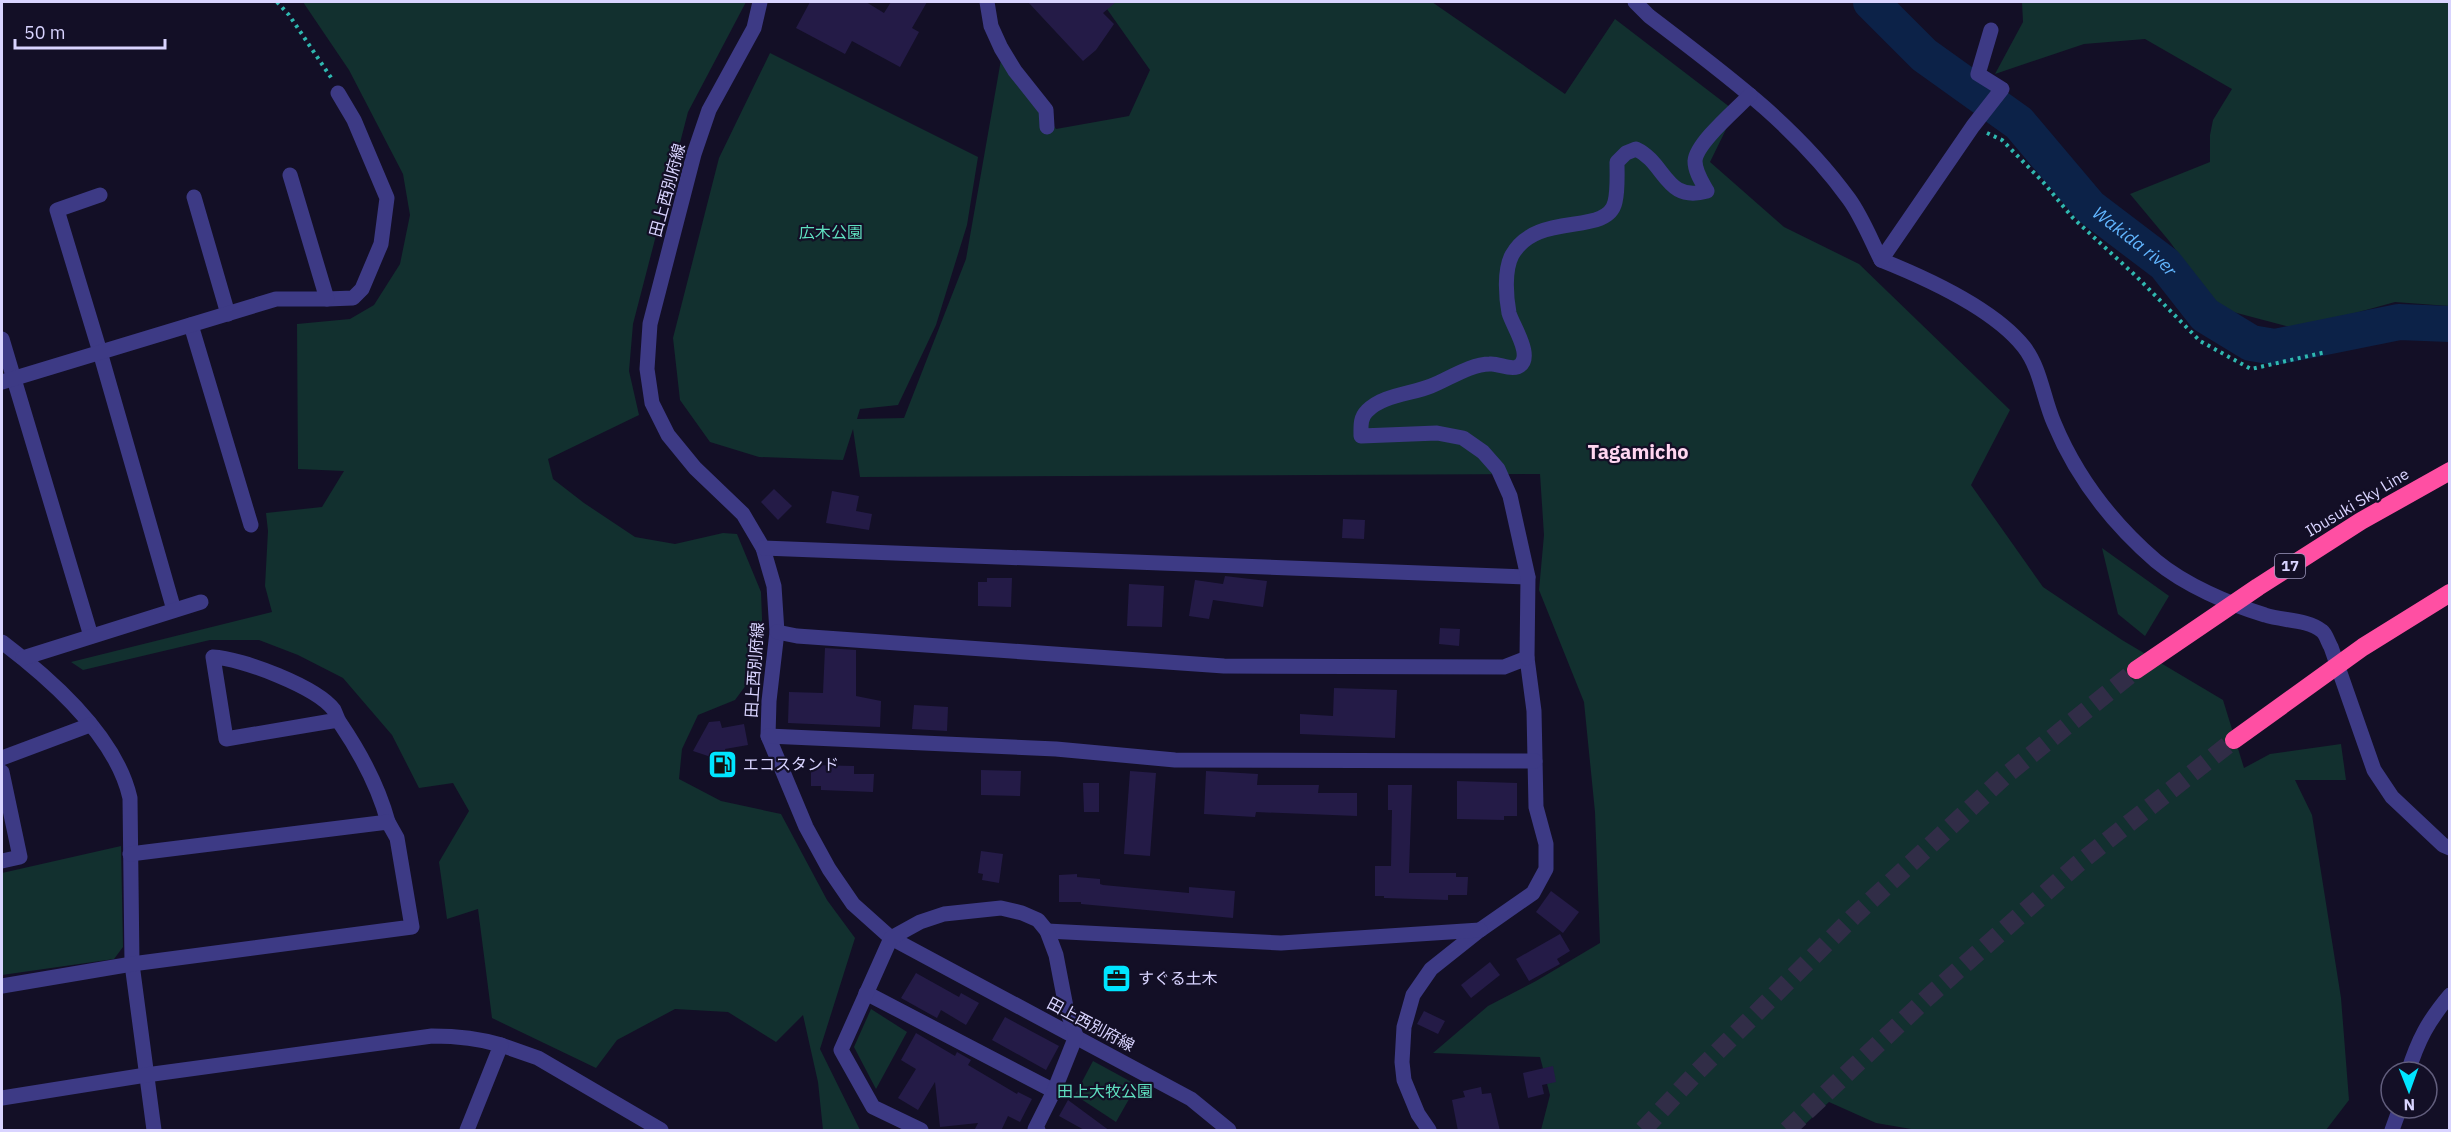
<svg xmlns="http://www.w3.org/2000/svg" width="2451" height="1132" viewBox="0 0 2451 1132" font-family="'IBM Plex Sans','Noto Sans JP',sans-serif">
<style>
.green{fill:#12302f}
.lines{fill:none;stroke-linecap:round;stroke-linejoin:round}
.river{stroke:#0c2248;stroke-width:36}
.building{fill:#241b47}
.highway-tunnel{stroke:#312d47;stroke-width:18;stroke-dasharray:18 9;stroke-linecap:butt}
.path{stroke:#2fb8b0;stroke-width:4;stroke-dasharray:3 4.5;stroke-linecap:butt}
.minor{stroke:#3d3a85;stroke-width:15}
.highway{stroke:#ff4fa3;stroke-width:18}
.labels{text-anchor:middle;stroke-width:4.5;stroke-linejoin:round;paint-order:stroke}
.shield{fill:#130f26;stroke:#9e99be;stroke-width:1.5}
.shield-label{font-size:15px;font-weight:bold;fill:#d9d4ff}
.street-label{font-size:16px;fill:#d9d4ff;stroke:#130f26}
.park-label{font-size:16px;fill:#5fe0c0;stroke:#130f26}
.poi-label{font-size:16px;fill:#d9d4ff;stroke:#130f26;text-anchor:start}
.water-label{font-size:18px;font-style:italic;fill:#62b6ff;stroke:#130f26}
.quarter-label{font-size:20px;font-weight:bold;fill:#ffd6f0;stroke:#130f26}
</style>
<rect width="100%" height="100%" fill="#130f26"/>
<!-- green -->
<g class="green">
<polygon points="303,2 746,2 688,112 633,324 629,371 639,415 548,459 553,479 584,503 635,537 675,544 723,533 737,534 761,592 763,644 752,677 735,700 698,715 682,749 679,779 721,801 781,814 827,900 855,938 820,1049 860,1130 823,1130 818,1082 803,1015 776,1042 728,1012 675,1009 617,1040 596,1068 492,1018 478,909 447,919 439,862 469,811 453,783 419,788 392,735 343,678 298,655 259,640 210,640 83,670 71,662 272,612 265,586 268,531 266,513 322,507 344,471 298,469 297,324 350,319 374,305 400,264 410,215 403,174 349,70"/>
<polygon points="1102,2 1432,2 1565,94 1615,19 1735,111 1710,162 1784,227 1859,264 2010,410 1971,485 2043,587 2122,640 2223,700 2244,768 2270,754 2341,744 2346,780 2295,780 2312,815 2341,998 2349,1100 2326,1130 1917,1130 1876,1123 1829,1102 1799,1130 1541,1130 1550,1095 1540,1057 1433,1053 1488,1006 1536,981 1600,943 1595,812 1584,702 1539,590 1544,535 1540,474 860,477 853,429 843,460 759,457 710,442 680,400 673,338 719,158 770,53 978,157 967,225 936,325 898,405 860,409 857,419 904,418 966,259 1002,54 1056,129 1129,116 1150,70"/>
<polygon points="2022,2 2449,2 2449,306 2395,302 2297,329 2218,308 2170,242 2130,194 2210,162 2210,135 2213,120 2232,89 2145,39 2084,44 1995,74 2023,22"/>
<polygon points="2102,548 2169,596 2145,636 2118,614"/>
<polygon points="121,846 123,947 114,959 2,975 2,873"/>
<polygon points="871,1009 907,1032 876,1089 854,1047"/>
<polygon points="1093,1061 1137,1085 1116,1122 1075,1095"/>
</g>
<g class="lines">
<!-- river -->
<path class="river" id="s1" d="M1871 2 1924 55 2019 123 2090 207 2165 264 2205 315 2251 343 2275 347 2399 322 2450 324"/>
</g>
<!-- building -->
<g class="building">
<polygon points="810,2 866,2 884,13 891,2 927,2 912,28 919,32 900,67 852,41 845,54 796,28"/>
<polygon points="1028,2 1116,2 1103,13 1114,24 1096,50 1083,61"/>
<polygon points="774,489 792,506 778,520 761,502"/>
<polygon points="832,491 859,496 856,511 872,514 869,530 826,523"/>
<polygon points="1343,519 1365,520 1364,539 1342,538"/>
<polygon points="1225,576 1267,581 1263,607 1213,600 1209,619 1189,616 1195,580 1223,584"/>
<polygon points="987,578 1012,578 1011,607 978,606 978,582 987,582"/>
<polygon points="1129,584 1164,586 1162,627 1127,626"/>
<polygon points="1440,628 1460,629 1459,646 1439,644"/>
<polygon points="825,648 856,650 856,696 881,701 880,727 788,723 789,692 823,693"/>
<polygon points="1334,688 1397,690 1395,738 1300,734 1300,714 1333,716"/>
<polygon points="914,705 948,707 947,731 912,729"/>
<polygon points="720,721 722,728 744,724 748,745 725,749 727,757 717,759 693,751 709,722"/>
<polygon points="811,765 854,766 854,774 874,774 873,792 821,790 821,786 811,786"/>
<polygon points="981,770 1021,771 1020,796 981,795"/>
<polygon points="1130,771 1156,773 1150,856 1124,854"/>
<polygon points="1206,771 1258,774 1257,785 1319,785 1318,793 1357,793 1357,816 1256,812 1255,817 1204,814"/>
<polygon points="1457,781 1517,783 1517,816 1504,816 1504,820 1457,819"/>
<polygon points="1083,783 1099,783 1099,812 1084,812"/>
<polygon points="1388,785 1412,785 1409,873 1456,873 1456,877 1468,877 1467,895 1448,895 1448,900 1384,898 1384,896 1375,896 1375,866 1391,866 1392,810 1388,810"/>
<polygon points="981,851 1003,854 999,883 982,880 983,874 978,873"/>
<polygon points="1077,874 1077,877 1100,879 1100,884 1103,885 1189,893 1189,887 1235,891 1233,918 1081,904 1081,902 1059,902 1059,875"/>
<polygon points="1551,891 1579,912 1563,933 1536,912"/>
<polygon points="1560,934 1570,951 1557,959 1560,964 1529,981 1516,959"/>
<polygon points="1490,962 1500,975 1471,998 1461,985"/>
<polygon points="916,973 959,997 961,993 979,1003 966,1025 941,1010 937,1018 901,998"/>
<polygon points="1424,1011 1445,1021 1438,1034 1417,1024"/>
<polygon points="1005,1017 1059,1046 1046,1070 992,1040"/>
<polygon points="916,1033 955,1056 957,1052 971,1060 968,1065 1017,1094 1018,1092 1032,1099 1020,1122 1008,1116 1001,1131 974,1131 978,1123 940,1127 935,1082 918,1110 898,1098 916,1069 901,1060"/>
<polygon points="1553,1066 1556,1082 1542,1085 1544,1094 1528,1098 1523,1073"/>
<polygon points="1481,1087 1482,1094 1491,1093 1500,1131 1458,1131 1452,1100 1465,1097 1463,1091"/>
<polygon points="1068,1100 1110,1131 1086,1131 1059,1116"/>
</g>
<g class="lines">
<!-- highway-tunnel -->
<g class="highway-tunnel">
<polyline points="1643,1130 1696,1073 1853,917 2005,776 2136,670"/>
<polyline points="1787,1130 1928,997 2079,863 2234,740"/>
</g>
<!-- path -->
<g class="path">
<polyline points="277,2 289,15 332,79"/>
<polyline points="1987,133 2002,140 2043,182 2073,218 2137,277 2200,341 2251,369 2326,352"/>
</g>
<!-- minor -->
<g class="minor">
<polyline points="760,2 754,28 709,110 694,154 650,324 647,369 652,403 668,435 695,468 743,514 763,548 774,586 777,632 769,701 768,736 806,827 829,869 853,904 891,938 1191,1099 1229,1130"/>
<polyline points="987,2 991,26 1001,48 1015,71 1046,110 1047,127"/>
<path d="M1635 2 1649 16C1721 71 1795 124 1849 199 1862 217 1871 240 1881 260 1926 278 1994 309 2024 347 2041 369 2043 398 2054 423 2076 476 2112 523 2156 561 2185 585 2229 604 2265 615 2283 621 2307 619 2322 631 2326 634 2328 642 2331 647L2374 770 2392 797 2443 845 2450 848"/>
<polyline points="100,195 57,210 100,352 174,610"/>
<polyline points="194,197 228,314"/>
<polyline points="1881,260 1973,126 2002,89 1978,74 1991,30"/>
<polyline points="327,299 353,298 362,289 381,244 387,198 354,120 338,93"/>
<polyline points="191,325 251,525"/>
<polyline points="2,339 91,636"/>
<polyline points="2,382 276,299 327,299 290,175"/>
<polyline points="763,548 1528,577"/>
<polyline points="777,632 797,636 1224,666 1504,667 1527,658 1534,711 1536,807 1546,844 1546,869 1533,893 1480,930 1431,969 1413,995 1404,1027 1402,1062 1404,1080 1418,1114 1429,1130"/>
<path d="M2 642C51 679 116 736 130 798L132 964 154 1130"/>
<polyline points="23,658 201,602"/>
<path d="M1527 658 1528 577 1510 496 1498 469 1483 452 1463 438 1437 433 1361 436C1361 426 1360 418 1367 411 1382 395 1411 394 1431 386 1449 379 1470 364 1490 364 1498 363 1509 370 1517 367 1536 359 1512 325 1509 313 1506 297 1504 270 1512 255 1537 210 1607 237 1615 202 1618 190 1617 175 1617 162L1626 153 1636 149C1666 163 1665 203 1707 191 1702 182 1695 172 1695 161 1696 143 1737 109 1750 95"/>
<path d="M338 720 226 739 213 657C241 658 317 687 334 710 336 714 337 719 340 723 361 754 378 785 388 822"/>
<polyline points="768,736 1056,749 1175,760 1535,761"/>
<polyline points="2,758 90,725"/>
<polyline points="2,772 20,857 2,861"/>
<polyline points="1047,931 1281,943 1480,930"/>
<polyline points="2,986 132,964 412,927 397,838 388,822 130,854"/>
<polyline points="866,993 1054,1091"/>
<polyline points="501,1045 538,1058 661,1130"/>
<path d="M2408 1072C2418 1040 2428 1021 2450 995"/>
<path d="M2 1098 146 1075 432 1036C457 1036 478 1038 501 1045L467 1130"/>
<polyline points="921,1130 873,1107 841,1050 891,938 920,922 944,914 1001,908 1022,913 1038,920 1047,931 1056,955 1066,1007 1076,1036 1054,1091 1035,1129 1038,1130"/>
<polyline points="2392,1130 2400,1108"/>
</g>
<!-- highway -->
<g class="highway">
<polyline points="2136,670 2258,587 2361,521 2450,471"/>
<polyline points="2234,740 2363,647 2450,593"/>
</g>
</g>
<!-- icons -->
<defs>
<symbol id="fuel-square" viewBox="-11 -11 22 22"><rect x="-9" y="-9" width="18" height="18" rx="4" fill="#00e5ff" stroke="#130f26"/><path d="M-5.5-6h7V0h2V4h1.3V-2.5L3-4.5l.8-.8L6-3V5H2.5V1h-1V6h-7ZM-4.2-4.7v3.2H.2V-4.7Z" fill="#111"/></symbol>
<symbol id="office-square" viewBox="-11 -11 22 22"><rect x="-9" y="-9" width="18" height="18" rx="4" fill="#00e5ff" stroke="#130f26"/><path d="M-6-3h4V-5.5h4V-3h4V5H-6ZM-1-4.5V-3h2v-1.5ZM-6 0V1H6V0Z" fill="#111"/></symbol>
</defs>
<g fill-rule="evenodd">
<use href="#fuel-square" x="706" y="748" width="33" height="33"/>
<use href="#office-square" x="1100" y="962" width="33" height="33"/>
</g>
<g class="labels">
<!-- shield labels -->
<rect class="shield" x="2275" y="554" width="30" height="24" rx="4.5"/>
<g class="shield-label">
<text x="2290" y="571">17</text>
</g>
<!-- street labels -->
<g class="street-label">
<text transform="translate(667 190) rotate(-75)" y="6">田上西別府線</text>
<text transform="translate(2357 502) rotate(-31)" y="6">Ibusuki Sky Line</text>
<text transform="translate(754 670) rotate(-86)" y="6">田上西別府線</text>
<text transform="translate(1091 1024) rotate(28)" y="6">田上西別府線</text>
</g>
<!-- park labels -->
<g class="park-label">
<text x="831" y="238">広木公園</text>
<text x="1105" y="1097">田上大牧公園</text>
</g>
<!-- poi labels -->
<g class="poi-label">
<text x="743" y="770">エコスタンド</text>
<text x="1138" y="984">すぐる土木</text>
</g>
<!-- water labels -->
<g class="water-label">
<text dy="6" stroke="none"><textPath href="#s1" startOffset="358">Wakida river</textPath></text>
</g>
<!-- quarter labels -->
<g class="quarter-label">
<text x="1638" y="459">Tagamicho</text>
</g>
</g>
<!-- border -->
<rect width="2451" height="1132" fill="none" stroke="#d9d4ff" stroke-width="6"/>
<!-- north arrow -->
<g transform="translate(2409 1090) rotate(179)"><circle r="28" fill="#130f26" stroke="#625e7d" stroke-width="1.5"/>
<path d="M0-4.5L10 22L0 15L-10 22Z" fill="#00e5ff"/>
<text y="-9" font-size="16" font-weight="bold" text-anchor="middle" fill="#d9d4ff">N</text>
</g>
<!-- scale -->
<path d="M15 39v9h150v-9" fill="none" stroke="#d9d4ff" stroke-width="3"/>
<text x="24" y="39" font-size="18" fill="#d9d4ff" stroke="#130f26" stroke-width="4.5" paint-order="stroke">50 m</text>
</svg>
